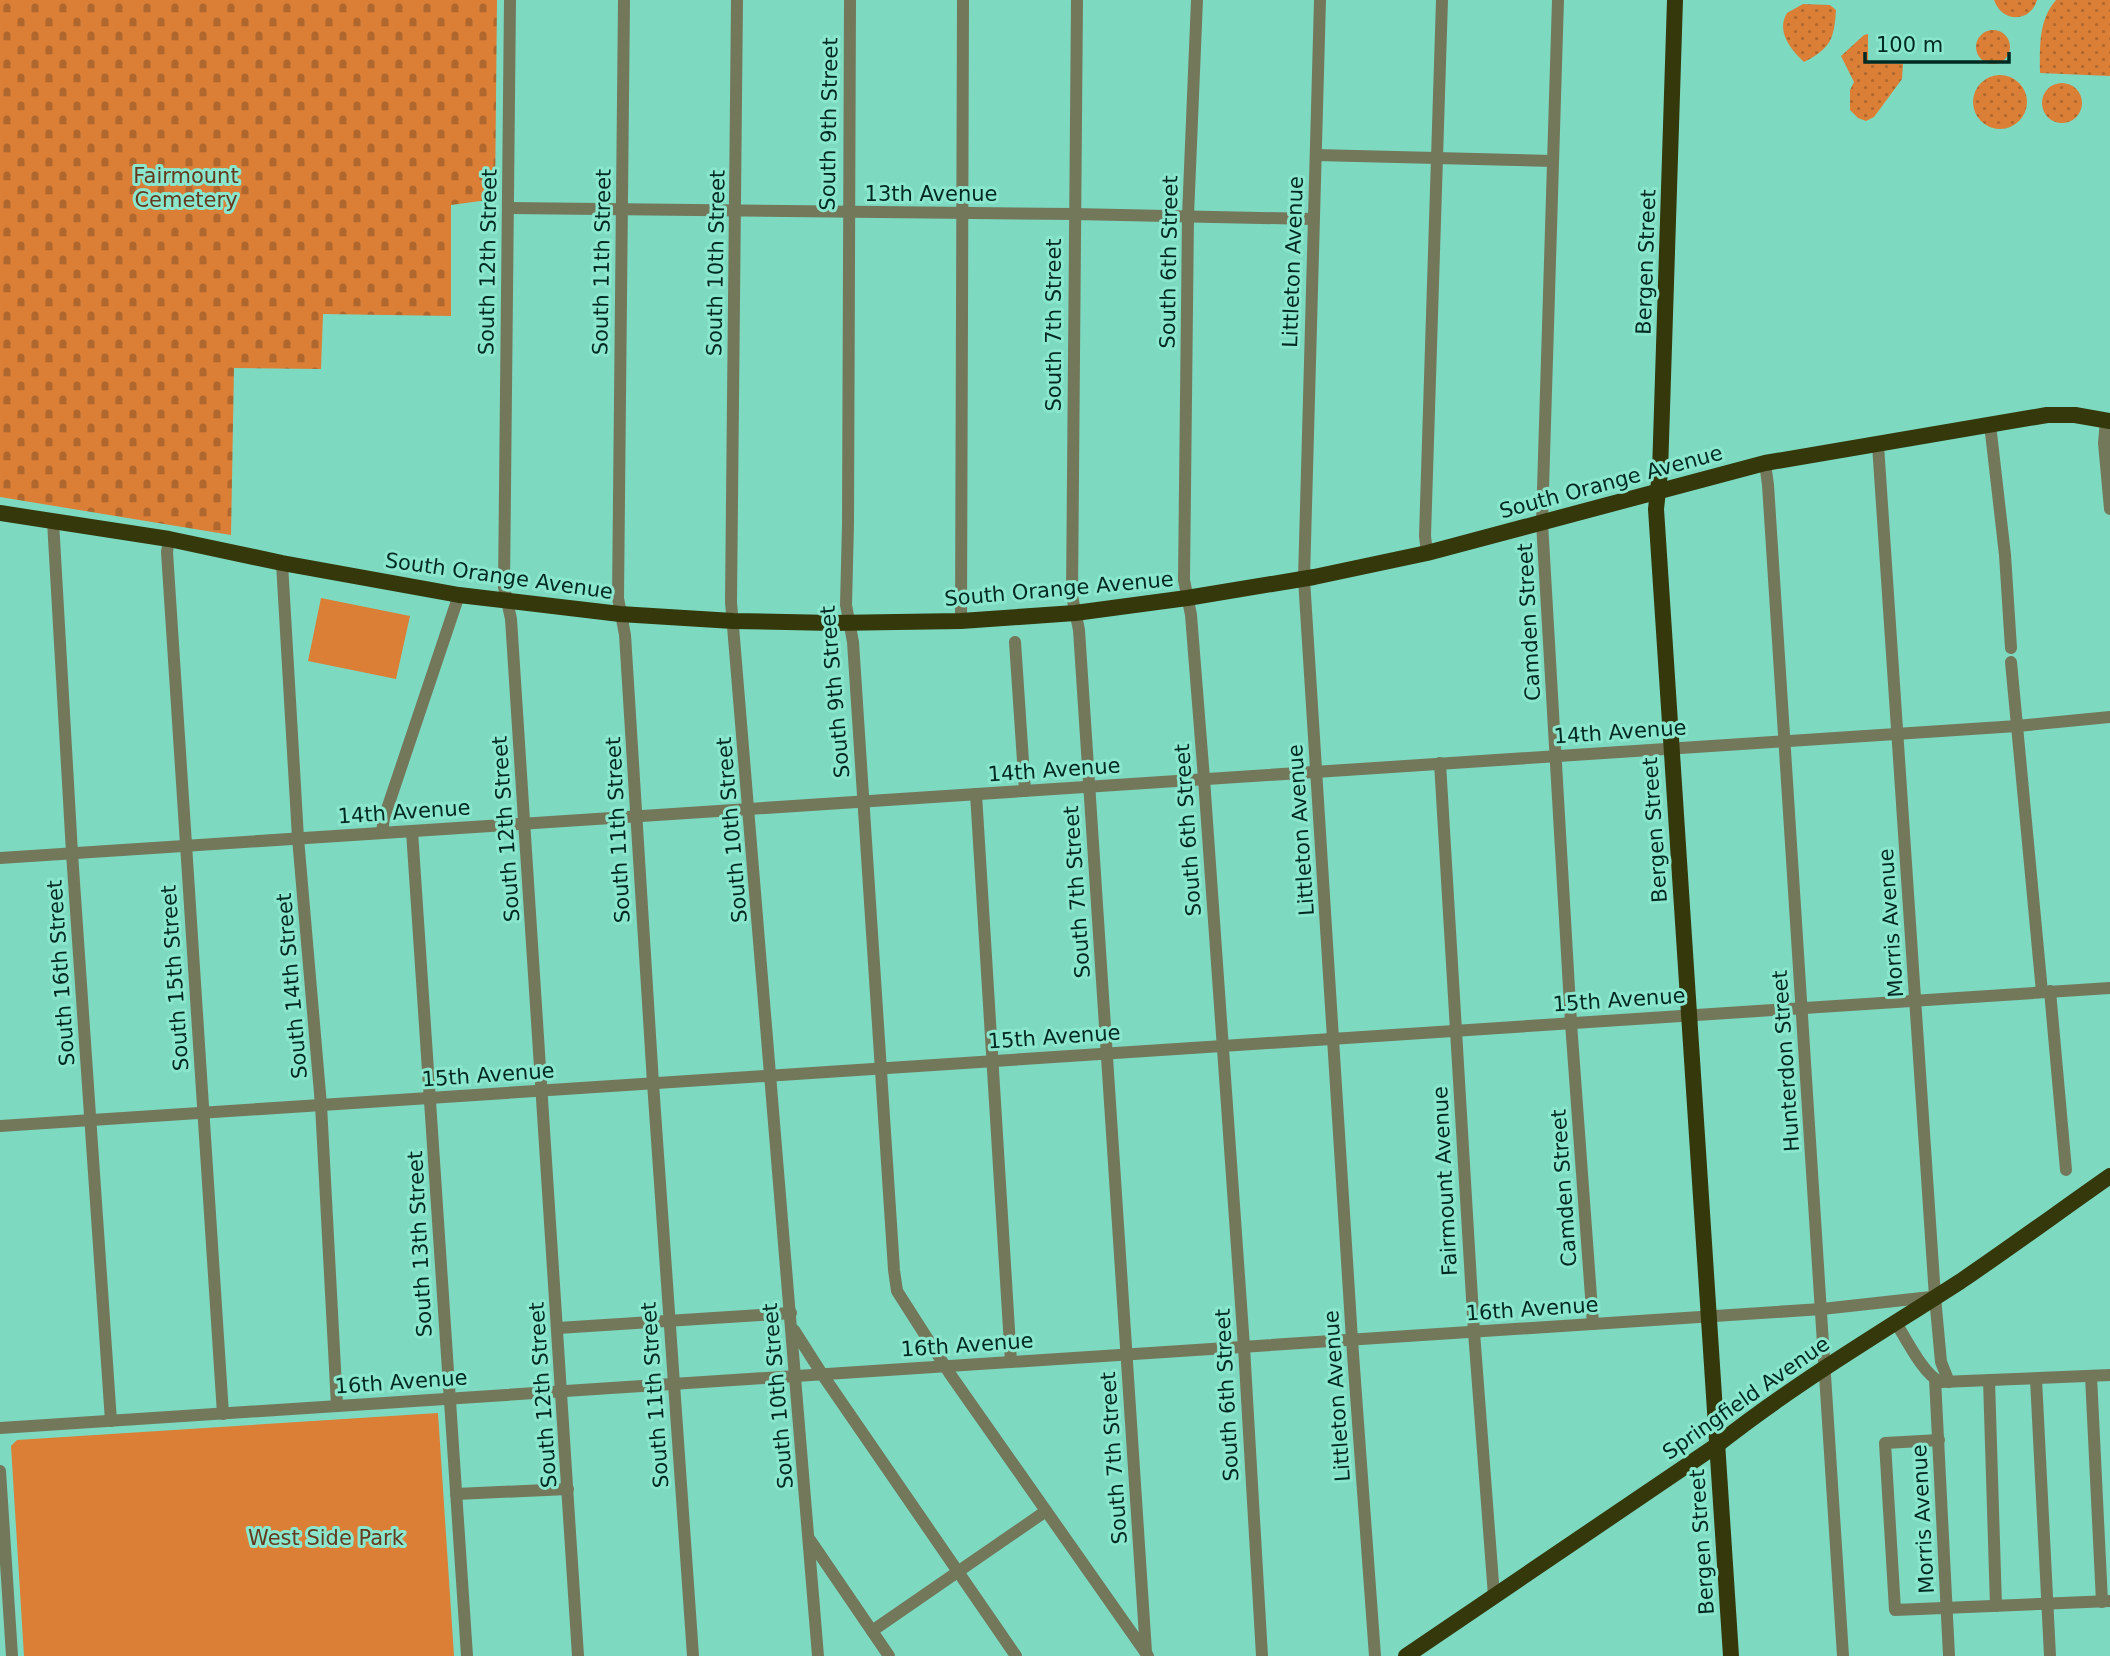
<svg xmlns="http://www.w3.org/2000/svg" width="2110" height="1656" viewBox="0 0 2110 1656" font-family="'DejaVu Sans',sans-serif">
<style>
.grass{fill:url(#grass-dots)}
.cemetery{fill:url(#cemetery-stones)}
.park{fill:#db7e36}
.lines{fill:none;stroke-linecap:round;stroke-linejoin:round}
.minor{stroke:#74785b;stroke-width:12}
.major{stroke:#34380a;stroke-width:16}
.labels{text-anchor:middle;stroke-width:6;stroke-linejoin:round;paint-order:stroke}
.street-label{font-size:21px;fill:#002a21;stroke:#8ae7ce}
.park-label{font-size:21px;fill:#643b1f;stroke:#8ae7ce}
</style>
<defs>
<pattern id="grass-dots" width="8" height="8" patternUnits="userSpaceOnUse" patternTransform="scale(1.75)"><rect width="8" height="8" fill="#db7e36"/><path d="M2 2h.1M6 6h.1" fill="none" stroke="#af672d" stroke-width="1.8" stroke-linecap="round"/></pattern>
<pattern id="cemetery-stones" width="16" height="16" patternUnits="userSpaceOnUse" patternTransform="scale(1.75)"><rect width="16" height="16" fill="#db7e36"/><path d="M2 7V4a2 2 0 0 1 4 0v3zM10 15v-3a2 2 0 0 1 4 0v3z" fill="#af672d"/></pattern>
</defs>
<rect width="100%" height="100%" fill="#7ddac1"/>
<!-- grass -->
<g class="grass">
<path d="M1994 0H2037C2030 23 2002 23 1994 0Z"/>
<path d="M2056 0H2110V76L2040 73C2040 47 2038 21 2056 0Z"/>
<path d="M1803 4 1830 5 1836 10C1834 39 1831 48 1804 62 1790 49 1776 31 1787 13Z"/>
<circle cx="1993" cy="47" r="17"/>
<polygon points="1868,34 1868,63 1903,64 1902,79 1874,117 1866,121 1858,118 1850,110 1850,90 1854,82 1841,56 1864,35"/>
<circle cx="2000" cy="102" r="27"/>
<circle cx="2062" cy="103" r="20"/>
</g>
<!-- cemetery -->
<polygon class="cemetery" points="0,0 497,0 495,199 451,205 451,316 323,314 321,369 234,368 231,535 0,497"/>
<!-- park -->
<g class="park">
<polygon points="321,598 410,616 396,679 308,661"/>
<polygon points="438,1413 454,1656 24,1656 11,1446 17,1440"/>
</g>
<g class="lines">
<!-- minor -->
<g class="minor">
<polyline points="510,0 504,587 511,619 578,1656"/>
<polyline points="624,0 618,598 625,635 653,1083 693,1656"/>
<polyline points="737,0 731,602 818,1656"/>
<polyline points="850,0 848,524 846,605 853,642 894,1270 897,1291 950,1374 1148,1656"/>
<polyline points="1077,0 1072,596 1079,630 1146,1652"/>
<polyline points="1197,0 1188,216 1184,580 1191,615 1204,779 1244,1347 1262,1656"/>
<polyline points="1320,0 1304,579 1352,1340 1375,1656"/>
<polyline points="1558,0 1542,522 1571,1023 1593,1324"/>
<polyline points="1316,155 1553,161"/>
<polyline points="508,208 1074,214 1313,219"/>
<polyline points="2106,420 2104,443 2110,509"/>
<polyline points="1990,424 2005,555 2011,648"/>
<polyline points="1878,445 1935,1297 1941,1362 1949,1382"/>
<polyline points="1765,463 1768,485 1843,1656"/>
<polyline points="53,521 72,853 111,1421"/>
<polyline points="169,539 167,552 223,1414"/>
<polyline points="1427,553 1425,536 1442,0"/>
<polyline points="282,563 298,838 321,1105 337,1406"/>
<polyline points="961,621 963,0"/>
<polyline points="1015,642 1025,791"/>
<polyline points="2011,662 2042,992"/>
<polyline points="1440,763 1474,1332 1494,1596"/>
<polyline points="976,794 1011,1362"/>
<polyline points="412,831 467,1656"/>
<polyline points="382,832 384,818 459,595"/>
<polyline points="0,858 2017,726 2110,717"/>
<polyline points="2050,991 2066,1170"/>
<polyline points="0,1126 2110,988"/>
<path d="M1895 1321C1905 1337 1924 1376 1941 1382L2110 1375"/>
<polyline points="558,1328 791,1313"/>
<polyline points="794,1330 822,1374 1016,1656"/>
<polyline points="2091,1376 2102,1602"/>
<polyline points="1935,1379 1949,1656"/>
<polyline points="2036,1379 2050,1656"/>
<polyline points="1989,1380 1996,1606"/>
<polyline points="0,1428 1822,1309 1931,1297"/>
<polyline points="1939,1440 1885,1443 1895,1610 2110,1601"/>
<polyline points="0,1471 12,1656"/>
<polyline points="456,1494 568,1489"/>
<polyline points="810,1540 889,1656"/>
<polyline points="872,1631 1046,1511"/>
</g>
<!-- major -->
<g class="major">
<polyline points="1675,0 1660,472 1656,509 1731,1656"/>
<polyline points="0,513 169,539 282,563 459,595 620,614 733,621 833,623 961,621 1075,613 1187,598 1314,577 1427,553 1765,463 2047,415 2075,415 2110,421"/>
<path d="M1406 1656 1717 1445C1794 1384 1879 1334 1961 1281 2011 1247 2060 1211 2110 1176"/>
</g>
</g>
<g class="labels">
<!-- street labels -->
<g class="street-label">
<text transform="translate(829 124) rotate(-89)" y="7">South 9th Street</text>
<text x="931" y="201">13th Avenue</text>
<text transform="translate(488 262) rotate(-89)" y="7">South 12th Street</text>
<text transform="translate(602 262) rotate(-89)" y="7">South 11th Street</text>
<text transform="translate(1169 262) rotate(-89)" y="7">South 6th Street</text>
<text transform="translate(1293 262) rotate(-88)" y="7">Littleton Avenue</text>
<text transform="translate(1646 262) rotate(-88)" y="7">Bergen Street</text>
<text transform="translate(716 263) rotate(-89)" y="7">South 10th Street</text>
<text transform="translate(1054 325) rotate(-90)" y="7">South 7th Street</text>
<text transform="translate(1611 482) rotate(-15)" y="7">South Orange Avenue</text>
<text transform="translate(499 576) rotate(8)" y="7">South Orange Avenue</text>
<text transform="translate(1059 589) rotate(-5)" y="7">South Orange Avenue</text>
<text transform="translate(1529 622) rotate(-93)" y="7">Camden Street</text>
<text transform="translate(835 692) rotate(-95)" y="7">South 9th Street</text>
<text transform="translate(1620 732) rotate(-4)" y="7">14th Avenue</text>
<text transform="translate(1054 770) rotate(-4)" y="7">14th Avenue</text>
<text transform="translate(404 812) rotate(-4)" y="7">14th Avenue</text>
<text transform="translate(506 829) rotate(-94)" y="7">South 12th Street</text>
<text transform="translate(618 830) rotate(-93)" y="7">South 11th Street</text>
<text transform="translate(732 830) rotate(-95)" y="7">South 10th Street</text>
<text transform="translate(1188 830) rotate(-94)" y="7">South 6th Street</text>
<text transform="translate(1301 830) rotate(-94)" y="7">Littleton Avenue</text>
<text transform="translate(1655 830) rotate(-94)" y="7">Bergen Street</text>
<text transform="translate(1077 892) rotate(-94)" y="7">South 7th Street</text>
<text transform="translate(1891 923) rotate(-94)" y="7">Morris Avenue</text>
<text transform="translate(61 973) rotate(-94)" y="7">South 16th Street</text>
<text transform="translate(175 978) rotate(-94)" y="7">South 15th Street</text>
<text transform="translate(292 986) rotate(-95)" y="7">South 14th Street</text>
<text transform="translate(1619 1000) rotate(-4)" y="7">15th Avenue</text>
<text transform="translate(1054 1037) rotate(-4)" y="7">15th Avenue</text>
<text transform="translate(1786 1061) rotate(-94)" y="7">Hunterdon Street</text>
<text transform="translate(488 1075) rotate(-4)" y="7">15th Avenue</text>
<text transform="translate(1445 1181) rotate(-93)" y="7">Fairmount Avenue</text>
<text transform="translate(1564 1188) rotate(-94)" y="7">Camden Street</text>
<text transform="translate(420 1244) rotate(-93)" y="7">South 13th Street</text>
<text transform="translate(1532 1309) rotate(-4)" y="7">16th Avenue</text>
<text transform="translate(967 1345) rotate(-4)" y="7">16th Avenue</text>
<text transform="translate(401 1382) rotate(-4)" y="7">16th Avenue</text>
<text transform="translate(543 1395) rotate(-94)" y="7">South 12th Street</text>
<text transform="translate(655 1395) rotate(-94)" y="7">South 11th Street</text>
<text transform="translate(1227 1395) rotate(-93)" y="7">South 6th Street</text>
<text transform="translate(778 1396) rotate(-95)" y="7">South 10th Street</text>
<text transform="translate(1337 1396) rotate(-94)" y="7">Littleton Avenue</text>
<text transform="translate(1746 1398) rotate(-35)" y="7">Springfield Avenue</text>
<text transform="translate(1114 1458) rotate(-94)" y="7">South 7th Street</text>
<text transform="translate(1923 1519) rotate(-93)" y="7">Morris Avenue</text>
<text transform="translate(1702 1542) rotate(-94)" y="7">Bergen Street</text>
</g>
<!-- park labels -->
<g class="park-label">
<text x="186" y="183">Fairmount<tspan x="186" dy="24">Cemetery</tspan></text>
<text x="326" y="1545">West Side Park</text>
</g>
</g>
<!-- scale -->
<path d="M1865 52v10h144v-10" fill="none" stroke="#002a21" stroke-width="3.5"/>
<text x="1876" y="52" font-size="21" fill="#002a21" stroke="#8ae7ce" stroke-width="5" paint-order="stroke">100 m</text>
</svg>
